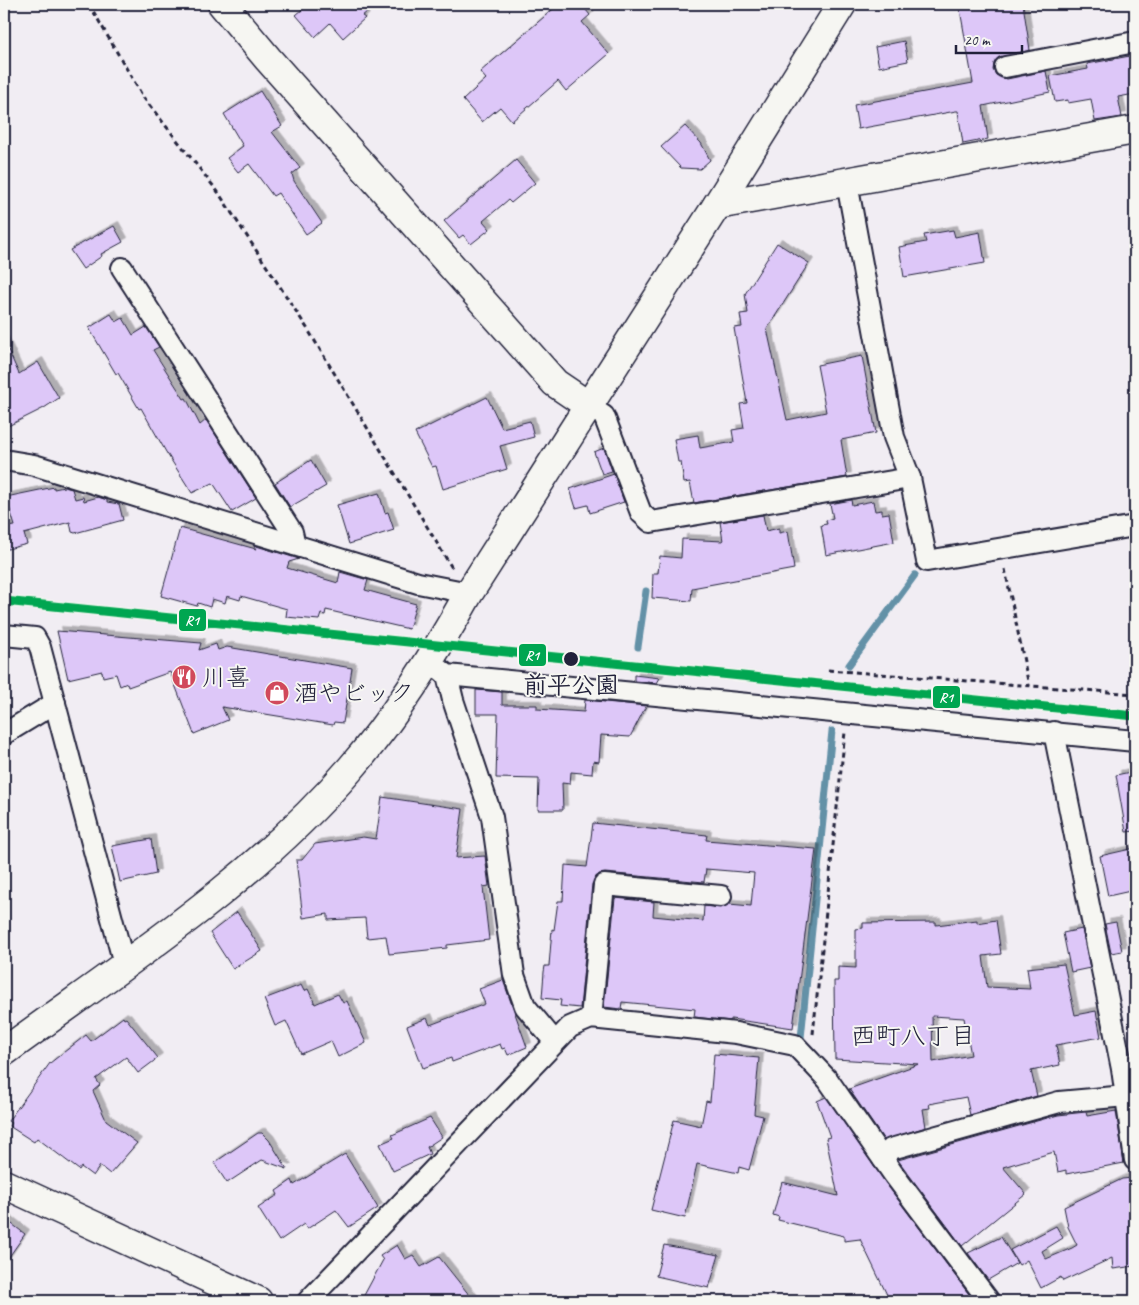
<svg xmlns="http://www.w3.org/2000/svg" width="1139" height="1305" viewBox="0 0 1139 1305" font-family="Caveat,'Klee One',sans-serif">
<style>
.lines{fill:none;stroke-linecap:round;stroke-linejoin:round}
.stream{stroke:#6391a7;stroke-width:7}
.building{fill:#ddc7f8;stroke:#22223b;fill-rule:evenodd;filter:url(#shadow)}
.street-casing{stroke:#22223b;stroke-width:24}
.secondary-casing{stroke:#22223b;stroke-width:31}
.path{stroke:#22223b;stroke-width:3;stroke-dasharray:5 4;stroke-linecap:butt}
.street{stroke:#f6f6f2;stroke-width:20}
.secondary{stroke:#f6f6f2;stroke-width:28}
.rail-1-casing{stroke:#f6f6f2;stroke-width:12}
.rail-1{stroke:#00a651;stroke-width:9}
.stop-dot{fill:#22223b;stroke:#f6f6f2;stroke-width:2}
.labels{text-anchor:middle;stroke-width:4;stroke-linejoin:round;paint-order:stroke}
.poi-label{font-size:24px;fill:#22223b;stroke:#f6f6f2;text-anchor:start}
.stop-label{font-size:24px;font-weight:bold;fill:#22223b;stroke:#f6f6f2}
.neighbourhood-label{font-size:25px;fill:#22223b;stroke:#f6f6f2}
.line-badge{stroke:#f6f6f2;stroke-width:2}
.badge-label{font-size:14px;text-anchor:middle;font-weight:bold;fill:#fff}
</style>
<defs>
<filter id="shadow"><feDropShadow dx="4.5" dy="-4.5" stdDeviation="0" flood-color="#0004"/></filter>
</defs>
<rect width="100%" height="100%" fill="#f1edf3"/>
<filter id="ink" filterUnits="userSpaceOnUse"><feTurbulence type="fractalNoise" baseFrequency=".02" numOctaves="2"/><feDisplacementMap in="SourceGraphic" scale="10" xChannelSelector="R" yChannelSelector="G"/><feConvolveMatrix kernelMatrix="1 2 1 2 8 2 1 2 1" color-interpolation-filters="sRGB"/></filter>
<g filter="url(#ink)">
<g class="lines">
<!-- stream -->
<g class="stream">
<polyline points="638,647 646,591"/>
<polyline points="849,665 915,575"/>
<polyline points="801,1038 832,731"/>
</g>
</g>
<!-- building -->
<g class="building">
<polygon points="309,4 377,4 362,16 365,18 343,38 330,23 315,37 296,15"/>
<polygon points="559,4 581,4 590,15 582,22 609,54 566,91 558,81 512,121 500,107 482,122 463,100 486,79 480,72"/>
<polygon points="959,4 1023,4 1030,50 998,58 994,64 993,70 996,75 1007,79 1046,71 1050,92 983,106 988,139 963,144 958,111 956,111 858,129 854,105 973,83"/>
<polygon points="904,41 908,61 879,67 875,47"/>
<polygon points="1135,55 1135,94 1118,97 1122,117 1095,121 1091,99 1068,103 1068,100 1055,102 1050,76 1088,69 1087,64"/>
<polygon points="260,91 282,126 272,132 300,168 292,174 294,181 322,223 306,234 278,193 273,196 249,164 238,172 227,158 243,146 224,114"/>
<polygon points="685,126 701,143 710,160 700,169 681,168 661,147"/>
<polygon points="516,160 535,183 511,203 508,200 483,221 490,229 471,244 463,235 459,238 444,221"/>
<polygon points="114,226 123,242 101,254 102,256 83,269 70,250"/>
<polygon points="953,230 955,237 980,232 985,263 904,277 899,247 926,242 924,235"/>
<polygon points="777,243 809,263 767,329 787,420 826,412 817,365 862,356 876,433 841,440 847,477 694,503 690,482 684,483 681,462 678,462 674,439 698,435 700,448 734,442 732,430 744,428 740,404 747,403 734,328 742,327 740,314 748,313 745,294"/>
<polygon points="111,314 116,322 123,318 133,335 146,327 159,347 153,350 184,399 186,398 200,425 206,420 256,498 232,512 213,483 192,493 166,452 141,408 139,409 118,373 116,374 89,328"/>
<polygon points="4,341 19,374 38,362 59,398 44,408 4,428"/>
<polygon points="487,397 502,428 530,421 534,437 500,446 507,469 443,489 436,466 432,467 415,433"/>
<polygon points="604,448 612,471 602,474 594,452"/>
<polygon points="311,460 326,486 290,507 275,483"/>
<polygon points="614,474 624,502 590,513 588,505 576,508 570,489"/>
<polygon points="54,487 54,489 64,487 72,489 75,499 83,497 84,501 98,497 107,500 107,502 119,504 123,520 75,533 72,532 70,522 24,534 27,544 4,550 4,527 15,526 6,497"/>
<polygon points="379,493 385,513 388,512 394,530 349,544 337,505"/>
<polygon points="851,500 852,505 873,501 875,511 882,510 882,514 889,513 894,542 826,555 821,525 827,524 826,520 833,518 830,504"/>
<polygon points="763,515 766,531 779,528 779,533 788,531 794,569 692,588 691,601 652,598 653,573 658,573 660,556 681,558 682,539 723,541 720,522"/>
<polygon points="180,528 256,549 253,545 299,559 289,562 287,568 338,583 340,572 368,580 365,590 416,604 409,629 326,610 325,615 321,614 319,620 286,617 287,609 241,596 240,600 227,596 225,603 212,599 210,607 198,603 197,606 161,596"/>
<polygon points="57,631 201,643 199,650 216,644 218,650 227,647 352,668 343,723 334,722 333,725 222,707 228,720 194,734 170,672 128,687 127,683 120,686 116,674 103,677 102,671 68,679"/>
<polygon points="634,675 660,678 657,683 634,681"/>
<polygon points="476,690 502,692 502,705 537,705 537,709 584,712 585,700 646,706 630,737 601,735 599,762 593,761 592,774 571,772 570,784 562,783 563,810 538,810 539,779 496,778 498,714 476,714"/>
<polygon points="1135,771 1135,831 1126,832 1116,775"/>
<polygon points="382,797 463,809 456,858 485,856 489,886 483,887 489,940 447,945 447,948 389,954 386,936 367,938 365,918 328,920 328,914 303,918 296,860 302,860 315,844 363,837 376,839"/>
<polygon points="593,823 707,835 706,840 816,849 793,1028 731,1019 731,1021 694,1017 695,1009 622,1002 621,1009 604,1007 615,898 654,902 653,916 703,921 704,906 720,908 729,904 751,906 754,873 706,869 704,882 605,873 599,874 592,884 580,1008 560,1006 561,1000 542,998 544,972 545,966 549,966 552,929 554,930 558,901 563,901 565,865 587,867"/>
<polygon points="151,839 156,874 120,882 112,846"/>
<polygon points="1135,848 1135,890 1108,896 1100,856"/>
<polygon points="237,912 262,951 233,969 210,933"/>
<path d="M977 920V923L996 920 1001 954 983 956 987 987 1030 989 1027 968 1064 964 1075 1015 1096 1011 1101 1037 1056 1045 1060 1065 1031 1071 1037 1096 970 1115 966 1097 929 1104 930 1108 923 1109 926 1127 884 1140 849 1089 919 1064 835 1059 834 981H838V967L856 968V929L863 928V923L936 922V925ZM932 1016 964 1018 971 1055 933 1062Z"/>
<polygon points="1116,922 1122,951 1111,953 1105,924"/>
<polygon points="1082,929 1090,968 1071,972 1063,933"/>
<polygon points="503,980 527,1047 508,1055 505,1048 502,1049 500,1044 452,1062 451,1058 423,1068 407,1026 427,1018 430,1025 485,1004 479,989"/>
<polygon points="301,985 304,991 308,989 315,1004 338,994 343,1003 347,1001 366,1043 338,1057 331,1041 301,1054 286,1021 275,1026 264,999"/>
<polygon points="123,1017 124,1019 126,1018 158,1058 138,1073 126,1057 96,1079 100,1085 93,1091 106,1120 137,1143 110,1174 100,1166 93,1176 81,1167 79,1170 37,1138 34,1142 9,1126 11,1123 8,1121 50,1063 86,1035 91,1041"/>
<polygon points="714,1054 759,1058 754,1114 763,1116 749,1170 739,1167 738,1173 697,1164 685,1218 651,1210 674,1120 701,1126 706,1101 710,1102"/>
<polygon points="826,1097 885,1182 974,1301 890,1301 860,1239 844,1241 844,1236 778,1220 779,1217 773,1215 782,1182 838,1196 826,1138 830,1137 817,1101"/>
<polygon points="1116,1111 1124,1163 1066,1174 1066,1170 1058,1172 1054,1152 1003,1167 1026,1194 962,1246 898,1160 1058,1115 1086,1112 1087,1116"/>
<polygon points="430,1118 442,1137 427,1147 430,1154 393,1171 380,1144 394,1138 392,1135"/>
<polygon points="258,1133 262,1133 269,1140 287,1169 262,1160 227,1183 214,1163"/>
<polygon points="345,1154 378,1208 349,1227 336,1210 307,1229 304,1224 279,1241 258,1208 278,1195 276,1191 292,1180 294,1185"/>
<polygon points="1132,1178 1135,1201 1135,1266 1113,1269 1112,1258 1063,1281 1061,1277 1041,1288 1027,1260 1019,1265 1010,1250 1056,1226 1063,1238 1042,1251 1046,1259 1072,1248 1077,1245 1068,1227 1064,1207 1122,1179"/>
<polygon points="4,1218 25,1234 4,1264"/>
<polygon points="1001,1237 1017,1263 988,1280 968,1253"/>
<polygon points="397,1245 405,1259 413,1255 421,1267 439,1257 474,1301 361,1301 383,1260 380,1256"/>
<polygon points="664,1245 719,1255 709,1288 656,1276"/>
</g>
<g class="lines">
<defs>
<g id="street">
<polyline points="1005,67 1135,42"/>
<polyline points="847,183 894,437 910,478 927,561 1135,526"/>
<polyline points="122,268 292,532 295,545"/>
<polyline points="589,406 604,416 641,513 651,522 910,478"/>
<polyline points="4,460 34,465 418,583 469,593"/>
<polyline points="4,635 35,638 40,647 124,964"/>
<polyline points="426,665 437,667 447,675 1135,741"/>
<polyline points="447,675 453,700 492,817 514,975 525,1006 555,1042"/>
<polyline points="1054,732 1122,1069 1135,1160"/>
<polyline points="4,734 55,703"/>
<polyline points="591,1018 604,885 721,896"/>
<polyline points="883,1159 891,1149 1059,1102 1126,1096"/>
<polyline points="308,1301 570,1027 591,1018 736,1033 795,1045 828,1080 894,1175 989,1301"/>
</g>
<g id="secondary">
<polyline points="222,4 268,59 555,383 589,406"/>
<polyline points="717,205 1135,130"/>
<path d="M4 1052C124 964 253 882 351 768 397 715 435 654 469 593L717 205 842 4"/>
<polyline points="4,1184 258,1301"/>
</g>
</defs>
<!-- street casing -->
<use href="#street" class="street-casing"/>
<!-- secondary casing -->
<use href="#secondary" class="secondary-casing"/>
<!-- path -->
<g class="path">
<polyline points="89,4 143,97 218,192 307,328 452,568"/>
<polyline points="1005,569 1029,686"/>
<polyline points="828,670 1135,694"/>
<polyline points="813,1034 845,732"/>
</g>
<!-- street -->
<use href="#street" class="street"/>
<!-- secondary -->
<use href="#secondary" class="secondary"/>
<defs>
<polyline id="rail-1" points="4,601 1135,716"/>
</defs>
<!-- rail-1 casing -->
<use href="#rail-1" class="rail-1-casing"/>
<!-- rail-1 -->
<use href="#rail-1" class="rail-1"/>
</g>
</g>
<!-- icons -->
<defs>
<symbol id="restaurant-disc" viewBox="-11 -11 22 22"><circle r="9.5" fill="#d1495b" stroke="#f6f6f2"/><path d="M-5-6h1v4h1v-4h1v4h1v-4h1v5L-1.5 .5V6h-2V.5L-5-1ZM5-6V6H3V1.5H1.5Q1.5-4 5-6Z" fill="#fff"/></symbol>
<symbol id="shop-disc" viewBox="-11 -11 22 22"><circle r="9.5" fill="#d1495b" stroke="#f6f6f2"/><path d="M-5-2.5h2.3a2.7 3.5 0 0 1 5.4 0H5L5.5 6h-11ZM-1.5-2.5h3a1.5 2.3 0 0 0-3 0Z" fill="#fff"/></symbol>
</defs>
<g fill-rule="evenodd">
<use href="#restaurant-disc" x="170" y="663" width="28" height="28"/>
<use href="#shop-disc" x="263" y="679" width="28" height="28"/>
</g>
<!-- markers -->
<circle class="stop-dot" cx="571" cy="659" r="8"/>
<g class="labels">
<!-- poi labels -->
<g class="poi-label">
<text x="202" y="685">川喜</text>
<text x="294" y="701">酒やビック</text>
</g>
<!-- stop labels -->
<g class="stop-label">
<text x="571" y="693">前平公園</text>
</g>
<!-- neighbourhood labels -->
<g class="neighbourhood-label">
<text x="913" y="1044">西町八丁目</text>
</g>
</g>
<g class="line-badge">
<rect x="178" y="608" width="29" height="24" rx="5" fill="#00a651"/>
<rect x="518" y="643" width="29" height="24" rx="5" fill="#00a651"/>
<rect x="932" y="685" width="29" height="24" rx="5" fill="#00a651"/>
</g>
<g class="badge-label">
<text x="192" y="625">R1</text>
<text x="532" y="660">R1</text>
<text x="946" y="702">R1</text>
</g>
<!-- margin -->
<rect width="1139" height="1305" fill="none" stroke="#f6f6f2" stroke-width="20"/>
<rect x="10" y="10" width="1119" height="1285" fill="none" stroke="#22223b" stroke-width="2" filter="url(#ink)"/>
<!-- scale -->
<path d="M956 45v8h66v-8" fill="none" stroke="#22223b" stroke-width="2.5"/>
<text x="964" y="45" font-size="15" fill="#22223b" stroke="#f6f6f2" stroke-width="4" paint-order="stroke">20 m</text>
</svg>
